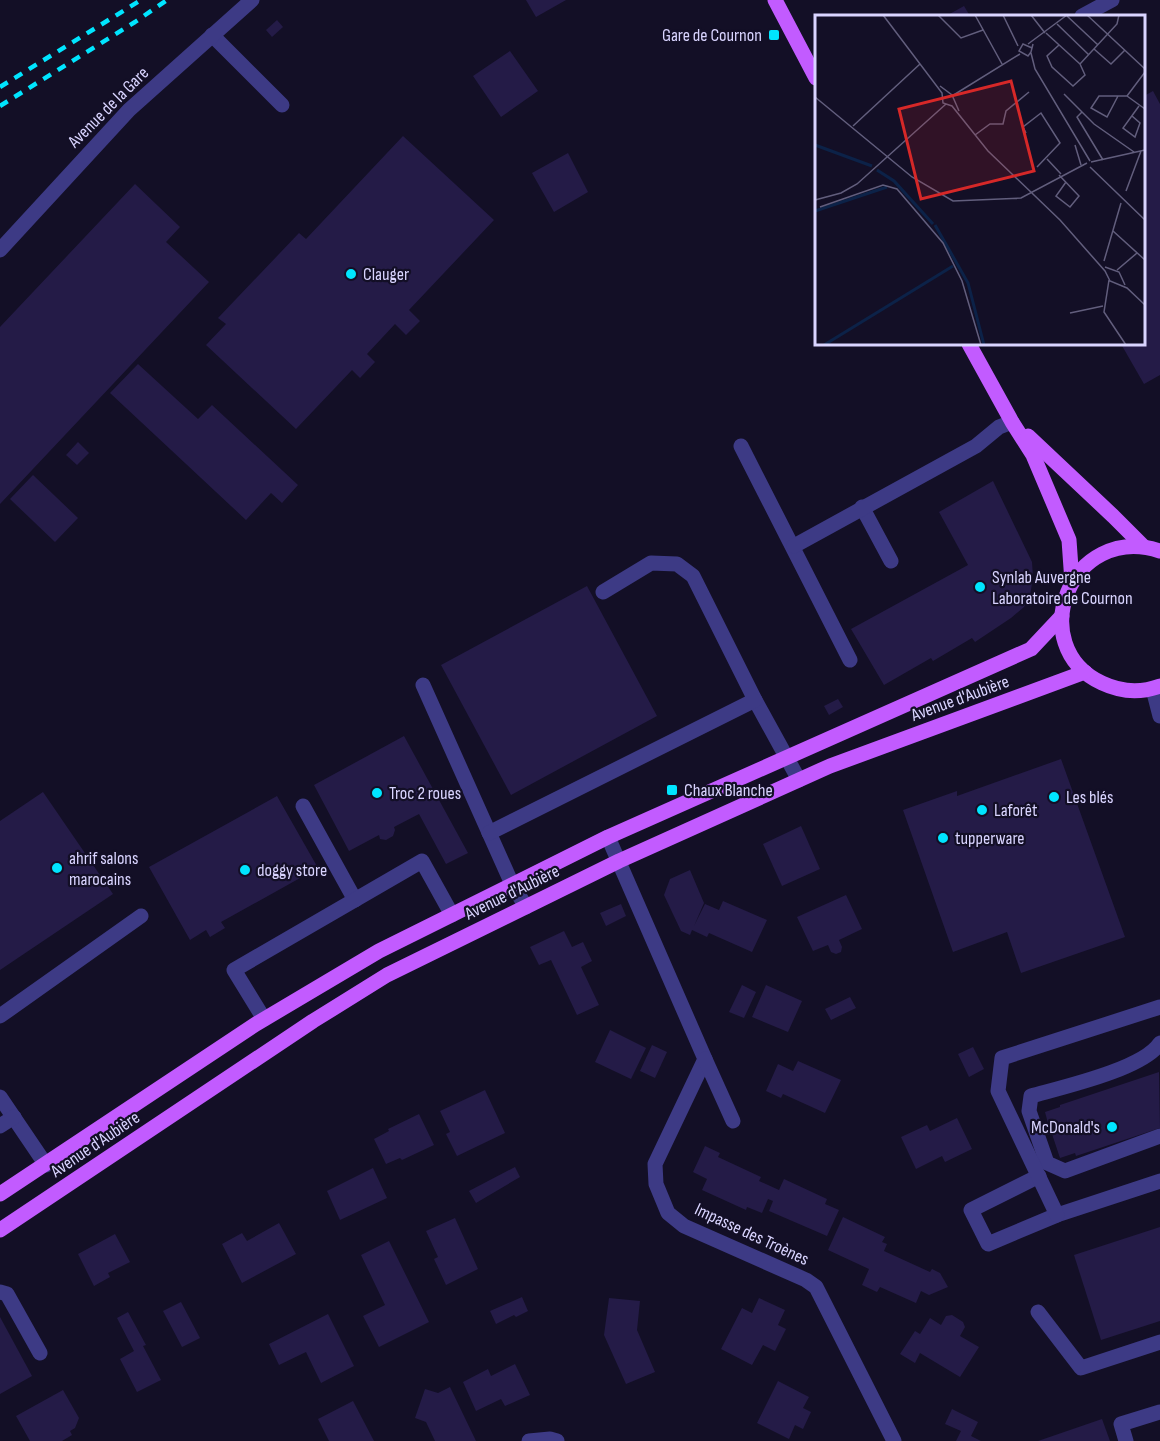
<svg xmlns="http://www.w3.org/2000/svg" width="1160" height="1441" viewBox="0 0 1160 1441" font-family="'Sofia Sans Condensed',sans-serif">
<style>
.building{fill:#241b47}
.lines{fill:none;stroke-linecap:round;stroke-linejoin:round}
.minor{stroke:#3d3a85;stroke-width:15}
.major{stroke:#c25bff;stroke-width:15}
.rail{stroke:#00e5ff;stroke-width:4.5;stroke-dasharray:9 8;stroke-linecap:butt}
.poi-dot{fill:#00e5ff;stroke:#130f26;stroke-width:2}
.labels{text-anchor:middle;stroke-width:4.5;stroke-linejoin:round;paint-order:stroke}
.poi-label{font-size:18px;fill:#d9d4ff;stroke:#130f26;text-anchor:start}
.street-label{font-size:18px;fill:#d9d4ff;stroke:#130f26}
.inset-river{fill:none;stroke:#0c2248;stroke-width:3}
.inset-road{fill:none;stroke:#625e7d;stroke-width:1.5}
.view{fill:#d62828;fill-opacity:0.15;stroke:#d62828;stroke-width:3}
.inset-edge{fill:none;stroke:#d9d4ff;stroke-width:3}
</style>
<rect width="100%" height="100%" fill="#130f26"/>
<!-- building -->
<g class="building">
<polygon points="526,0 566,0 536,17"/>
<polygon points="964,6 970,16 946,16"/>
<polygon points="277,20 283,27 272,37 266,30"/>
<polygon points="510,51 538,91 501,117 473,76"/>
<polygon points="1153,91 1160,104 1160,375 1144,384 1121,344 1144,344 1144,96"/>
<polygon points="403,136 494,220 409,310 420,321 406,335 395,324 367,354 375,362 360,378 352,370 296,429 206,345 226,324 218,318 299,233 306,239"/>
<polygon points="568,153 588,192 554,212 532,173"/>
<polygon points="135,184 180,227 166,242 209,282 0,504 0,327"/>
<polygon points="138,364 198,419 212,405 298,485 282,503 271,493 246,520 110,393"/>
<polygon points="78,442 89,453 77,465 66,455"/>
<polygon points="33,475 78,518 55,542 10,499"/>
<polygon points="993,481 1032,562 1033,577 1030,596 1024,607 1011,618 975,642 972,638 933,661 931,658 884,685 851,629 968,565 939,512"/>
<polygon points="587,586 657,716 511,795 441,665"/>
<polygon points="838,699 843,707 829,715 824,706"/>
<polygon points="404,736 468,853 446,864 419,814 394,827 395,830 393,836 386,840 380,839 379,835 349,851 314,785"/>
<polygon points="1061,759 1125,937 1021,973 1007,932 953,952 903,810 957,791 957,796"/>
<polygon points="43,792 113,894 0,970 0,821"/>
<polygon points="277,796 318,868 221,922 225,928 210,937 206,930 190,940 149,867"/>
<polygon points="801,826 820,869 782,886 763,844"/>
<polygon points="690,870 704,903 694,926 705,904 719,910 723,901 767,920 752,952 709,933 707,937 692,930 690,935 681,931 664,895 670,879"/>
<polygon points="846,895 862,929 839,940 842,947 841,952 836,954 831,952 828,945 813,951 797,917"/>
<polygon points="621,904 626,916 606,926 600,913"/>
<polygon points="564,931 572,947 583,942 592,961 581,967 599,1005 577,1015 551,960 539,965 530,947"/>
<polygon points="742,985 756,992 744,1018 729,1012"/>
<polygon points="766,985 802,1001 788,1032 752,1017"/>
<polygon points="850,997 856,1008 831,1020 825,1009"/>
<polygon points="610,1030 646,1048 631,1079 595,1062"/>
<polygon points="652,1045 667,1052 655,1078 640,1071"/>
<polygon points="973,1047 984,1069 969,1077 958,1054"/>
<polygon points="798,1061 841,1080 825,1113 783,1094 781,1098 766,1091 778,1064 793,1071"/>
<polygon points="1159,1072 1160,1128 1076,1156 1075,1153 1060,1158 1052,1134 1047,1135 1044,1130 1049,1127 1045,1112 1060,1107 1060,1105"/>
<polygon points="485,1090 505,1133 457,1156 446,1134 450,1132 440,1111"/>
<polygon points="419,1114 434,1145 402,1160 400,1158 386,1164 374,1139 389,1131 388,1129"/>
<polygon points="957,1118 972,1149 945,1162 942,1156 916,1169 901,1137 927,1125 930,1131"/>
<polygon points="705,1146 720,1153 718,1157 761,1177 759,1181 779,1190 784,1179 827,1199 825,1204 839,1210 827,1236 769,1211 773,1201 768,1199 762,1213 747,1207 746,1210 702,1190 707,1179 693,1172"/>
<polygon points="515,1167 520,1177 476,1203 469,1191"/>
<polygon points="373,1168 387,1198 340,1220 327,1191"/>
<polygon points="843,1217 885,1237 882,1242 887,1244 884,1251 930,1272 932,1269 940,1273 948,1287 929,1295 921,1291 916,1303 880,1287 877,1292 862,1285 869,1269 828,1250"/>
<polygon points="455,1218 478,1269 446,1285 434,1259 438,1257 426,1231"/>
<polygon points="279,1223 296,1254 242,1283 222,1244 242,1233 247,1241"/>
<polygon points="1160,1227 1160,1321 1101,1340 1074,1255"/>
<polygon points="115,1234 130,1262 108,1273 110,1277 94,1286 78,1254"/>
<polygon points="389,1241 429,1322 379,1347 363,1316 385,1305 361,1255"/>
<polygon points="522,1297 528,1311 516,1317 514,1315 496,1324 490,1311"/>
<polygon points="609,1298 640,1301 637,1330 655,1372 626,1384 604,1335"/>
<polygon points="759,1298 785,1310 778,1325 786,1329 775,1351 763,1345 752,1365 721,1349 742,1308 752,1313"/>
<polygon points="181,1302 200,1338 182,1347 163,1311"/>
<polygon points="128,1312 146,1345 143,1346 161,1380 137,1392 120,1359 134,1351 117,1318"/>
<polygon points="328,1314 354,1366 321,1383 306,1352 279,1365 269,1344"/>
<polygon points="952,1315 963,1322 965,1327 960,1336 979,1347 960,1377 920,1353 915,1363 900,1354 915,1331 920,1334 930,1318 941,1325 946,1316"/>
<polygon points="0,1317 32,1376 0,1394"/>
<polygon points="515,1364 530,1395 505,1406 501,1399 476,1411 463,1382 488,1369 491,1376"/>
<polygon points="778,1381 809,1397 803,1408 811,1412 803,1429 795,1425 789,1439 757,1423"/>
<polygon points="450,1387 476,1441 435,1441 426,1422 415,1418 425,1389 438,1393"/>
<polygon points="63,1390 79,1418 75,1428 70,1431 72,1435 62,1441 30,1441 16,1416"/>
<polygon points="353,1401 374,1441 329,1441 318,1419"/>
<polygon points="952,1409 978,1422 971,1436 981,1441 956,1441 961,1431 945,1424"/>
<polygon points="1102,1419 1110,1441 1038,1441"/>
</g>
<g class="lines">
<!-- minor -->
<g class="minor">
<polyline points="1082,16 1112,0"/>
<polyline points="212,35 282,105"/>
<polyline points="0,250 129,110 252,0"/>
<polyline points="741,446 850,660"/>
<polyline points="862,507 891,561"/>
<polyline points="794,546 976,446 999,427 1012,422"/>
<polyline points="423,685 512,884 526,907"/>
<polyline points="1153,689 1160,716"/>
<polyline points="755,700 799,780"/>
<polyline points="303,806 355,900"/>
<polyline points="489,833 755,700 693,576 677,564 651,563 603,592"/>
<polyline points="608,837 705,1059 655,1164 656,1184 668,1213 684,1226 806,1280 816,1287 894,1441"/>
<polyline points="0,1016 141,916"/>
<polyline points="264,1019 234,970 422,861 452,915"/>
<path d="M1160 1043C1143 1069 1063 1087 1031 1096L1029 1111 1047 1163 1065 1171 1160 1136"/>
<polyline points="705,1059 733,1121"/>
<polyline points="0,1097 46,1165"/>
<polyline points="0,1126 14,1117"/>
<polyline points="1039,1176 971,1210 988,1244 1057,1215 1160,1181"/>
<polyline points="1057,1215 998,1091 1002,1058 1160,1007"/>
<polyline points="0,1292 7,1294 40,1353"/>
<polyline points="1038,1312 1081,1368 1160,1342"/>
<polyline points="529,1441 550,1439 557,1441"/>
<polyline points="1126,1441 1121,1424 1160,1412"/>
</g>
<!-- major -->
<g class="major">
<polyline points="775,0 816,78"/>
<polyline points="969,344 1012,422 1033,455 1069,540 1072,582"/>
<polyline points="1028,436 1113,516 1143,546"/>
<path d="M1160 551C1070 522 1023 646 1102 683 1121 692 1141 693 1160 686"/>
<polyline points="0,1194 256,1024 379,951 608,837 1031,649 1062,616"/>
<polyline points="0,1230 313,1021 387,975 619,861 830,766 1085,672"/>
</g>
<!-- rail -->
<g class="rail">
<polyline points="0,87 141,0"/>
<polyline points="0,106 135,22 167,0"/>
</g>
</g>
<!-- markers -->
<g class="poi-dot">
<rect x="768" y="29" width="12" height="12" rx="3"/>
<circle cx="351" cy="274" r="6"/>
<circle cx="980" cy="587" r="6"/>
<rect x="666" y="784" width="12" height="12" rx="3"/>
<circle cx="377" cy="793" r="6"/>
<circle cx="1054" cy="797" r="6"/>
<circle cx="982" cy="810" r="6"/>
<circle cx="943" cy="838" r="6"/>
<circle cx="57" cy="868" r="6"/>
<circle cx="245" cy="870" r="6"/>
<circle cx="1112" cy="1127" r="6"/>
</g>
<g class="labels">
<!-- poi labels -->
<g class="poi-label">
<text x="762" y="41" text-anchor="end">Gare de Cournon</text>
<text x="363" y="280">Clauger</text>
<text x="992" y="583">Synlab Auvergne<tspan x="992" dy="21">Laboratoire de Cournon</tspan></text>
<text x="684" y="796">Chaux Blanche</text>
<text x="389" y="799">Troc 2 roues</text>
<text x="1066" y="803">Les blés</text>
<text x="994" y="816">Laforêt</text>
<text x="955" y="844">tupperware</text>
<text x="69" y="864">ahrif salons<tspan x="69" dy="21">marocains</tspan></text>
<text x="257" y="876">doggy store</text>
<text x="1100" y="1133" text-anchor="end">McDonald's</text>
</g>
<!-- street labels -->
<g class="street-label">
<text transform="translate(108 107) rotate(-45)" y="6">Avenue de la Gare</text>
<text transform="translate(960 698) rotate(-20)" y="6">Avenue d'Aubière</text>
<text transform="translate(512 892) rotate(-26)" y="6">Avenue d'Aubière</text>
<text transform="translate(95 1144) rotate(-34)" y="6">Avenue d'Aubière</text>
<text transform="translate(752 1234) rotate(25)" y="6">Impasse des Troènes</text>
</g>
</g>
<!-- overview -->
<g transform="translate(815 15)">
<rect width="330" height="330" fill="#130f26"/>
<path class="inset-river" d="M0 130 57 151M62 155 79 166 118 209M0 196 72 172M120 210 153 268 169 330M9 330 138 251"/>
<path class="inset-road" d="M68 0 127 78 128 88 137 91 173 136 245 205 290 256 295 266 312 273 330 290M123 0 146 23 168 15M160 0 187 49M188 0 203 31M216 0 230 18M272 0 330 54M252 1 283 30M242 9 274 40M231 18 265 49 302 9 304 0M213 29 252 0M244 30 232 41 237 52 258 71 270 60 265 49M217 33 208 29 204 36 213 41 216 37 218 29M279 34 296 49 310 35M216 38 220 54 275 146M125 71 137 80 144 96M249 79 279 109 319 137M137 81 205 39M303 81 292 102 276 93 284 81H312L330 57M312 81 330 94M0 82 97 162 138 186 206 183 272 148M267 97 262 102 288 145M317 101 325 108 320 122 308 113 324 91M38 111 105 49M211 118 208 112 226 98 245 128 222 152M160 120 175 109H188L191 96 214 77M260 130 266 150M232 144 246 159M276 147 330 135M275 152 330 205M244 160 264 181 255 192 241 181 251 167M311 176 326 136M0 185 26 178 42 169 131 89M5 192 68 170 82 174 128 228 147 266 166 330M298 216 330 245M289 246 306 188M290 252 304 257 310 270M302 255 322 238M294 265 289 297 311 330M255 298 288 291"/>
<path class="view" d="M196 66 219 156 106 184 84 94Z"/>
<rect width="330" height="330" class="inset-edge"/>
</g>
</svg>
